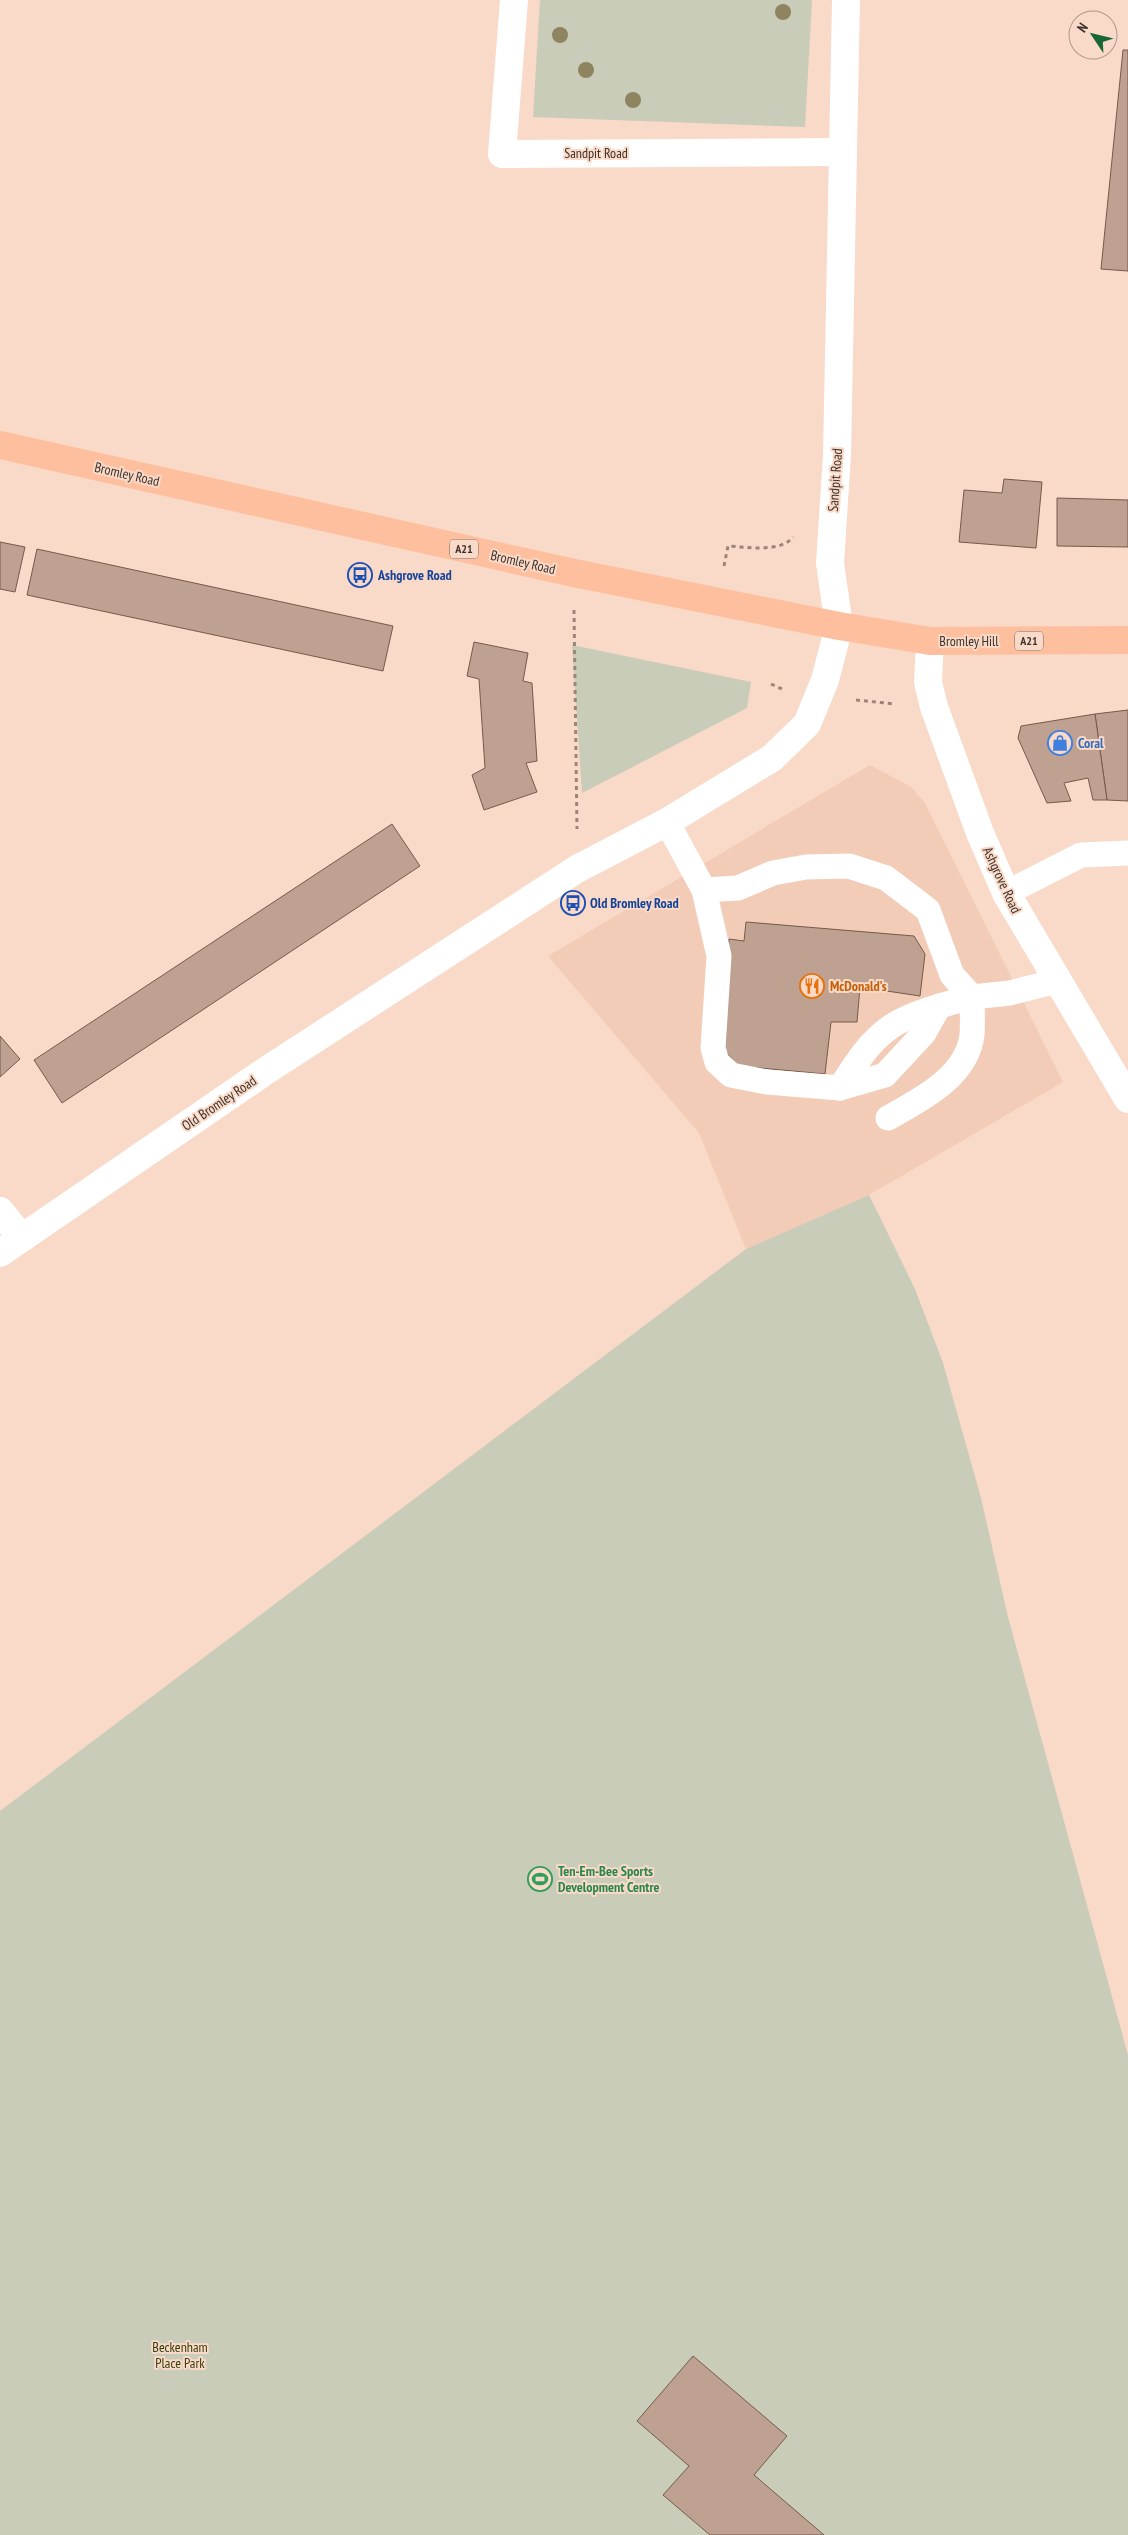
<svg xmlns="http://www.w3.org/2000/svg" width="1128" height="2535" viewBox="0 0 1128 2535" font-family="'PT Sans Narrow',sans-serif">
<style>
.built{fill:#f2ccb6}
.green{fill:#c8ccb9}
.building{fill:#bea190;stroke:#755a4a}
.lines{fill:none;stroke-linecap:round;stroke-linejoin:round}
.path{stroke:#9b8579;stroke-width:3;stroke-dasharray:4 4;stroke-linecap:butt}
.lane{stroke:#fff;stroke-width:25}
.street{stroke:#fff;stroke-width:28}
.primary{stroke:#febf9e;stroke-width:28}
.tree{fill:#8e8460}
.labels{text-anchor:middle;stroke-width:4;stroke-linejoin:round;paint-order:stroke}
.shield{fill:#f9d9c7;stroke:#77655a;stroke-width:1}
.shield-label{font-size:12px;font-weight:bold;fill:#3f332c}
.street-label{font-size:14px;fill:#3f332c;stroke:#f9d9c7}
.transit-label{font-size:14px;font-weight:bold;fill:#164399;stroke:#f9d9c7;text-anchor:start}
.shop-label{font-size:14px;font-weight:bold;fill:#366cbe;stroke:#f9d9c7;text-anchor:start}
.food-label{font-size:14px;font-weight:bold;fill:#c56008;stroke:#f9d9c7;text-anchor:start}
.leisure-label{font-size:14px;font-weight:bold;fill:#27864d;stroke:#f9d9c7;text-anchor:start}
.park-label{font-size:14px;fill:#373f0b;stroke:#f9d9c7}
</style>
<rect width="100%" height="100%" fill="#f9d9c7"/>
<!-- built -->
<polygon class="built" points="870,765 911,787 925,803 1063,1082 869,1195 746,1249 699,1133 548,956"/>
<!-- green -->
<g class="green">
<polygon points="540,0 812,0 805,127 533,117"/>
<polygon points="572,645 751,682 747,708 582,793"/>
<polygon points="869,1195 915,1289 943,1363 981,1498 1008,1617 1128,2055 1128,2535 0,2535 0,1811 746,1249"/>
</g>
<!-- building -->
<g class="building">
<polygon points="1123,50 1128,50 1128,271 1101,269"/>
<polygon points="1004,479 1042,482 1036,548 959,542 964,490 1002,493"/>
<polygon points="1057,498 1128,500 1128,547 1057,546"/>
<polygon points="0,542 25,547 15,592 0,589"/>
<polygon points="37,549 393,626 383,671 27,595"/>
<polygon points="474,642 528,653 523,681 532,683 537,761 526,763 537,792 484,810 472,775 485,768 479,679 467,676"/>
<polygon points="1128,710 1128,801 1107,800 1095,714"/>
<polygon points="1095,714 1107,800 1093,800 1088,778 1064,783 1071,801 1047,803 1018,738 1021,726"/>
<polygon points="392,824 420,866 62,1103 34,1060"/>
<polygon points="746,922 914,936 925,954 920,996 860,987 857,1022 831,1022 825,1074 738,1066 719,1044 729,939 744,941"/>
<polygon points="0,1036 20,1059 0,1077"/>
<polygon points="693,2356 787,2436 754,2475 824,2535 710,2535 663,2495 689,2466 637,2421"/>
</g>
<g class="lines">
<!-- path -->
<g class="path">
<path d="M724 566 728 546C746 547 781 553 793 537"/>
<polyline points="574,610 577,829"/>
<polyline points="771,684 782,689"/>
<polyline points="856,700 895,704"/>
</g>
<!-- lane -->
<g class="lane">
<polyline points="667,822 704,890 738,888 773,873 806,867 849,866 886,878 928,910 952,975 972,997 1010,993 1057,981"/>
<path d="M704 890 719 956 713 1048 717 1062 731 1075 767 1082 840 1088C854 1066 869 1041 892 1026 911 1013 949 1003 972 997 972 1009 973 1023 972 1035 967 1077 920 1100 888 1118"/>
<polyline points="1006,893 1081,855 1128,853"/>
<polyline points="840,1088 885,1075 924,1033 939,1006"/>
</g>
<!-- street -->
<g class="street">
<polyline points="514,0 502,154 843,152"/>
<polyline points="930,641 928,682 934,707 980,833 1006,893 1128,1099"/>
<polyline points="0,1211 22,1238"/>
<polyline points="0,1253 267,1070 577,869 667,822 772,758 807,724 825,680 839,626 830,563 837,455 846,0"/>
</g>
<!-- primary -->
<polyline class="primary" points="0,445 574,573 839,626 930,641 1128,640"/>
</g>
<!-- trees -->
<g class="tree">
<circle cx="783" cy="12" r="8"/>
<circle cx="560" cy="35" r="8"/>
<circle cx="586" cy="70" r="8"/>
<circle cx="633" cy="100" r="8"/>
</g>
<!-- icons -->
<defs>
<symbol id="bus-ring" viewBox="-11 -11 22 22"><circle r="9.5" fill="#f9d9c7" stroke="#1a4fb4" stroke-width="1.5"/><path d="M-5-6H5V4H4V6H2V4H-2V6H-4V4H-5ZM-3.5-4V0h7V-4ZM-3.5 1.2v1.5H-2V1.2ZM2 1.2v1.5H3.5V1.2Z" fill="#1a4fb4"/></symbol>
<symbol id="shop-ring" viewBox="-11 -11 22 22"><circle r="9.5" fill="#f9d9c7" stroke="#3f7fe0" stroke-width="1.5"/><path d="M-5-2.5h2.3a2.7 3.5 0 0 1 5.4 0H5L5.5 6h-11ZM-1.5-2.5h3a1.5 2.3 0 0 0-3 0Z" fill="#3f7fe0"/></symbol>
<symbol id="restaurant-ring" viewBox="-11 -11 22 22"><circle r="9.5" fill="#f9d9c7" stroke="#e8710a" stroke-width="1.5"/><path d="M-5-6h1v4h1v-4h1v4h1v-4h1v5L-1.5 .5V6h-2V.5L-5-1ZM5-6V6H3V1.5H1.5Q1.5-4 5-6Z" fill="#e8710a"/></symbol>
<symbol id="stadium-ring" viewBox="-11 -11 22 22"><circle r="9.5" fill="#f9d9c7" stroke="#2e9e5b" stroke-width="1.5"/><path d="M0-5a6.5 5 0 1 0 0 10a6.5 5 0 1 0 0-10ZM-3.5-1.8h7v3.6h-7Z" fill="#2e9e5b"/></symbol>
</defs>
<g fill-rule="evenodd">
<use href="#bus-ring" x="346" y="561" width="28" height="28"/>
<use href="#shop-ring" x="1046" y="729" width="28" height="28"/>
<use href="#bus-ring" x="559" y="889" width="28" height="28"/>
<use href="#restaurant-ring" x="798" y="972" width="28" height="28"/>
<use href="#stadium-ring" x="526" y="1865" width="28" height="28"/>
</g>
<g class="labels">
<!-- shield labels -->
<g class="shield">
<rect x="450" y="539.5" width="28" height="19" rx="4"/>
<rect x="1015" y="631.5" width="28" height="19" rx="4"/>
</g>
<g class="shield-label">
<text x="464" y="553">A21</text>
<text x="1029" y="645">A21</text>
</g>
<!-- street labels -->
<g class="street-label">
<text x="596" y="158">Sandpit Road</text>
<text transform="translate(127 474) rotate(13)" y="5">Bromley Road</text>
<text transform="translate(835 480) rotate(-86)" y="5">Sandpit Road</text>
<text transform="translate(523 562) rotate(13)" y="5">Bromley Road</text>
<text x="969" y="646">Bromley Hill</text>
<text transform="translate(1002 880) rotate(65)" y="5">Ashgrove Road</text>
<text transform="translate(219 1103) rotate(-34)" y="5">Old Bromley Road</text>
</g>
<!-- transit labels -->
<g class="transit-label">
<text x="378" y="580">Ashgrove Road</text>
<text x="590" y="908">Old Bromley Road</text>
</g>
<!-- shop labels -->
<g class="shop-label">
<text x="1078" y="748">Coral</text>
</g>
<!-- food labels -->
<g class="food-label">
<text x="830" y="991">McDonald's</text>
</g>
<!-- leisure labels -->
<g class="leisure-label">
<text x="558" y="1876">Ten-Em-Bee Sports<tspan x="558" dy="16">Development Centre</tspan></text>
</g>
<!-- park labels -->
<g class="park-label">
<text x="180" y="2352">Beckenham<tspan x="180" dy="16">Place Park</tspan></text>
</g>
</g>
<!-- north arrow -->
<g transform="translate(1093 35) rotate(305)"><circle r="24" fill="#f9d9c7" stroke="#af9789"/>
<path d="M0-4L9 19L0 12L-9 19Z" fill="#176736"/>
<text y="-8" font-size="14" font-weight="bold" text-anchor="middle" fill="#3f332c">N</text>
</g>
</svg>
